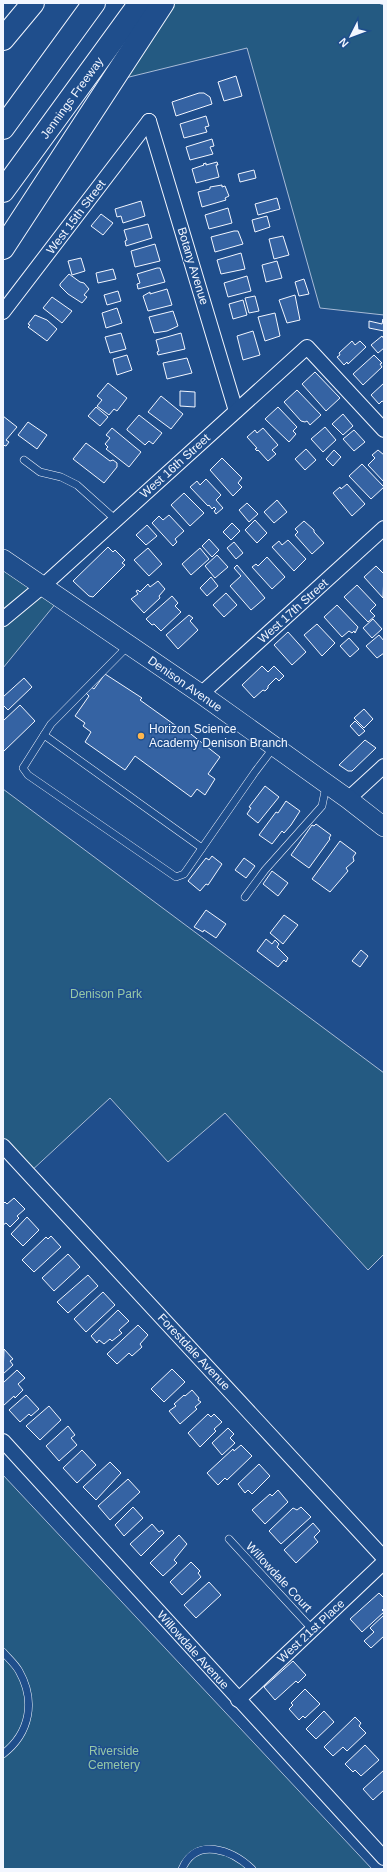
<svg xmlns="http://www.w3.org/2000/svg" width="387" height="1872" viewBox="0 0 387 1872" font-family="Arial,sans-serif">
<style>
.green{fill:#245a82;stroke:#a8bbd7}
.building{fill:#3563a3;stroke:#f2f6ff}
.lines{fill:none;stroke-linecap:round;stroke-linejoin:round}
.lane-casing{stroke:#f2f6ff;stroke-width:8}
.street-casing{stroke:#f2f6ff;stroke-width:16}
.secondary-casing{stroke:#f2f6ff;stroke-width:20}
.highway-casing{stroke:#f2f6ff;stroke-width:24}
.lane{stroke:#1f4e8c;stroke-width:7}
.street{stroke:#1f4e8c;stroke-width:14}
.secondary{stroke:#1f4e8c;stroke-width:19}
.highway{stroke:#1f4e8c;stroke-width:22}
.poi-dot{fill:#ffb74d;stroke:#1f4e8c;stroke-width:1.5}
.labels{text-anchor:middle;stroke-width:3;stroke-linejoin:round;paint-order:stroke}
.street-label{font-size:12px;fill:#f2f6ff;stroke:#1f4e8c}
.poi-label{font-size:12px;fill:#f2f6ff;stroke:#1f4e8c;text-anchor:start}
.park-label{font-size:12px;fill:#97c8a6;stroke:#1f4e8c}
</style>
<rect width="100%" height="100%" fill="#1f4e8c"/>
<!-- green -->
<g class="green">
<polygon points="163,3 378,3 384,5 384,315 320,308 247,48 113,81"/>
<polygon points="3,559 61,597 3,668"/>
<polygon points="3,789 384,1073 384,1254 368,1270 225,1113 168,1162 110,1098 29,1173 3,1146"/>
<polygon points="3,1475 372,1869 3,1869"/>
</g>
<!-- building -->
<g class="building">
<polygon points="236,76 242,96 224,101 218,82"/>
<polygon points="199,93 204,93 210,97 212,104 176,116 172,102"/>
<polygon points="206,116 209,126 205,127 207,132 184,138 180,124"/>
<polygon points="212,139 214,146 210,147 213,154 190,160 186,147"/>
<polygon points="217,162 218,165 216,165 219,177 196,183 192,169 204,165 203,164 206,163 206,165"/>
<polygon points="254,170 256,178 240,182 238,174"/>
<polygon points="222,185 222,187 225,186 229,196 225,198 226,200 202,207 198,192 210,189 210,187"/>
<polygon points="277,198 280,209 258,215 255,204"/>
<polygon points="141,201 145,216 123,223 121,216 117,217 115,209"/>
<polygon points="228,208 232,223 209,229 205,215"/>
<polygon points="101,214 113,223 103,235 91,226"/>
<polygon points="267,216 270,227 255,232 252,220"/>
<polygon points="148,224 152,238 126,246 125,241 127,240 124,230"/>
<polygon points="234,231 238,231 243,244 215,252 211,237"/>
<polygon points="283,236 289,255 274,259 269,239"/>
<polygon points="155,244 160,261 135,267 131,251"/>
<polygon points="241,253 245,269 221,274 217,260"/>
<polygon points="81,258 85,271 72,275 68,261"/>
<polygon points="277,261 282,278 266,282 262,265"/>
<polygon points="157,268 160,268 165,282 138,289 137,284 140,283 137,274"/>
<polygon points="113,269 116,279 98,283 96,273"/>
<polygon points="69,274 80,282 84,283 89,289 84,295 87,297 82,303 68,294 60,286 60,284"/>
<polygon points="247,276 251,291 228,297 224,283"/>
<polygon points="304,279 309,294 299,296 295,282"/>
<polygon points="167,289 172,305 148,311 143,296 150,292 150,294"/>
<polygon points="118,291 121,301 107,305 104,295"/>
<polygon points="295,295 300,320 287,323 279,300"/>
<polygon points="255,296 259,311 249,313 245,298"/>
<polygon points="52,297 72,311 62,323 43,308"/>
<polygon points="243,300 247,315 233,319 229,304"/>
<polygon points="117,308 122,323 106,328 102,313"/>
<polygon points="173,311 178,326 167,331 154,333 149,317"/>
<polygon points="275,313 280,336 265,341 258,317"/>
<polygon points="35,315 47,320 57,329 47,341 28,327 30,325 28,324"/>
<polygon points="383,319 384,331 369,328 369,321 382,324"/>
<polygon points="253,331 260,355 243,360 237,336"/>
<polygon points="121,333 126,349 110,353 105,337"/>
<polygon points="181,333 185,349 158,355 157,352 159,351 156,340"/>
<polygon points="382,336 384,339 384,348 378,353 371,345"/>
<polygon points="352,341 355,345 360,341 366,347 348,364 347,362 344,365 337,357 340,355 339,353"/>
<polygon points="127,355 132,370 117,375 113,359"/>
<polygon points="374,355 382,363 380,364 382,367 363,385 353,374"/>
<polygon points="187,358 192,373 167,379 163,363"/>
<polygon points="315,372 340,398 326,411 302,384"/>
<polygon points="108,383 127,398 117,411 114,409 109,415 97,406 102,400 97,396"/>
<polygon points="384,383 384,402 382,401 379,404 371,395"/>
<polygon points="297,390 321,415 310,425 307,421 305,422 301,421 284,402"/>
<polygon points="180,391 195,392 195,407 180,406"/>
<polygon points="161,396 183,414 171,429 148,412"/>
<polygon points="96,407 108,417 100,426 88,416"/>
<polygon points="278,407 297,427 293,431 296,434 289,442 265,419"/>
<polygon points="343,414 353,426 343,435 332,424"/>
<polygon points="139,415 162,433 153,444 149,441 145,445 127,430 127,429"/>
<polygon points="3,416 17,427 6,440 9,442 6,446 3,445"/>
<polygon points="28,422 47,435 37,449 18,435"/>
<polygon points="325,427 336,440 323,452 311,439"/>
<polygon points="112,428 141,452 129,467 106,449 108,447 105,444 110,438 106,435"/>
<polygon points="263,428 278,445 272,450 276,454 268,461 258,450 257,451 255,449 257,448 247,437 255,430 257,433"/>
<polygon points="354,430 365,442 354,451 343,439"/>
<polygon points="86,443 110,461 113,460 117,463 117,467 104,483 73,459"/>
<polygon points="306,449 316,460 305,470 295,459"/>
<polygon points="334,450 341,457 333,466 326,459"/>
<polygon points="378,450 384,455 384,482 368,465 375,458 372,455"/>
<polygon points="222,458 242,478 238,483 242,487 233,496 210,470"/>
<polygon points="362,464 384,487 371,499 349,476"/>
<polygon points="206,479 221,495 216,500 223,508 216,514 214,511 216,509 214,507 212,509 209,505 208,506 190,487 197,481 200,485"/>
<polygon points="347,484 365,504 352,516 333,493 340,487 341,489"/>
<polygon points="184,493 204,513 190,526 171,505"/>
<polygon points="277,500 287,512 274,523 264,512"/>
<polygon points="247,503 258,514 249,522 239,510"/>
<polygon points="169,515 184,531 175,539 177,542 173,546 152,523 159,516 163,520"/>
<polygon points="255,520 267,533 257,543 245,530"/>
<polygon points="304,521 314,530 314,532 324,543 312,554 295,535 298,532 295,529"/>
<polygon points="232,523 240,531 231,540 223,532"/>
<polygon points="147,525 157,536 146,545 136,535"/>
<polygon points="209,539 219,550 212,557 202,546"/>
<polygon points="288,540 306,559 294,571 272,547 279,541 282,545"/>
<polygon points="234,542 243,553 236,559 227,548"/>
<polygon points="108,547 113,552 115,550 125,560 122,563 125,565 93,597 89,596 73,581"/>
<polygon points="148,548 162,564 149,576 134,560"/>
<polygon points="200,548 209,559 191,575 182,564"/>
<polygon points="217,555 228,567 215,578 205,566"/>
<polygon points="267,557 285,577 272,589 252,567 256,564 258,566"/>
<polygon points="237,565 265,598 251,610 230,586 241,576 234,568"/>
<polygon points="376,566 384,574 383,598 364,577"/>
<polygon points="211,577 218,586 207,596 200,588"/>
<polygon points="158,581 165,589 159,596 160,598 144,613 131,599 138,594 136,591 138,590 140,592 148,584 150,587"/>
<polygon points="357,585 376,605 370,611 375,616 368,622 344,597"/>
<polygon points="226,593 237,605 224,617 213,605"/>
<polygon points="172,596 178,603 175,606 181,612 161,631 154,624 152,625 146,619"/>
<polygon points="337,605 358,627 355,633 354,631 352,633 349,631 342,637 324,617"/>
<polygon points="189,615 193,618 190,621 198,630 178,649 166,635"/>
<polygon points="373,619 382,629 372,638 363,628"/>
<polygon points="317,624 335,643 322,656 304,635"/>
<polygon points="288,632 306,652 292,665 274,645"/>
<polygon points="379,635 384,641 384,653 377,658 366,646"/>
<polygon points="349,638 359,649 350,657 340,646"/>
<polygon points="262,666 268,672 274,666 284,676 279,681 276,678 268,686 268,688 265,691 263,690 254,698 242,685"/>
<polygon points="105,674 142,698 140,700 186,733 187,731 220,757 208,774 215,779 205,795 197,789 191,797 135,756 125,770 85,742 91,732 83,726 85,723 75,716 89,696 85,692 90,686 94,689"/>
<polygon points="24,678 32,687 8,710 3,705 3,697"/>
<polygon points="20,705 35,721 3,752 3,721"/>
<polygon points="364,709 373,719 364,728 354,718"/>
<polygon points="355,721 365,731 359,736 350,726"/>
<polygon points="365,740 376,748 352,771 348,771 339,765"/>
<polygon points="265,786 279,797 258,823 247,814 251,808 249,807"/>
<polygon points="286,801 300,811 291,825 284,833 282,831 272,844 259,835 276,812 278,813"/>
<polygon points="316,824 331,835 329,838 330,839 309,868 291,855 312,825 314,826"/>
<polygon points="340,841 356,853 353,857 354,861 346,868 348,871 330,892 312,879"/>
<polygon points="212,856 222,864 208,885 206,884 200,891 188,881 206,858 209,860"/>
<polygon points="244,858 255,866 246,878 235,870"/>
<polygon points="272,871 288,883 278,896 263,884"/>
<polygon points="206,910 226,924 216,938 204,930 203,932 194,927"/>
<polygon points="284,915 298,925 283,944 270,933"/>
<polygon points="266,939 272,944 275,940 279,944 277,947 288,958 286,962 284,960 278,967 257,951"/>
<polygon points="361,950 368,956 360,967 352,961"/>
<polygon points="14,1198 25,1209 17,1216 19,1218 10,1227 6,1223 3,1225 3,1204 5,1202 7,1204"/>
<polygon points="27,1217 39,1230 23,1246 11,1234"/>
<polygon points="51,1236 61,1247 34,1272 22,1260 46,1237 48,1239"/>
<polygon points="68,1254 80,1267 54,1291 42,1278"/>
<polygon points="88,1275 98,1286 68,1313 57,1302"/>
<polygon points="103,1292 115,1305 86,1332 74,1319"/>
<polygon points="118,1310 129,1321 119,1330 122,1333 112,1341 110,1339 104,1344 99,1340 97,1343 91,1336"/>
<polygon points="138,1325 148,1335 140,1344 142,1347 132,1356 129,1353 117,1364 107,1354"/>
<polygon points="4,1349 13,1359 10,1361 13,1365 3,1374"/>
<polygon points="172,1369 185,1382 164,1402 151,1389"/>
<polygon points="17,1370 25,1378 18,1384 23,1390 15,1398 14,1396 3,1406 3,1383"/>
<polygon points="192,1390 199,1398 198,1400 201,1402 195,1407 197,1409 180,1424 169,1411 176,1406 174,1404 184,1395 185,1396"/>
<polygon points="26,1395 39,1409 31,1416 29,1414 20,1422 9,1410"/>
<polygon points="49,1406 61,1420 40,1440 26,1426"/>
<polygon points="208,1414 211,1417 214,1414 222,1422 214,1429 216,1431 200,1447 188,1433"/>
<polygon points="68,1426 75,1435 71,1438 77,1445 59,1461 46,1446"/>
<polygon points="228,1428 234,1434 230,1438 235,1443 222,1455 212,1443"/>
<polygon points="241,1445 252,1456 227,1480 225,1478 218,1485 207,1473 233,1449 234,1451"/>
<polygon points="82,1450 96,1465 77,1483 63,1468"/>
<polygon points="110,1462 121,1473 96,1500 83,1487"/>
<polygon points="259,1464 270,1476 252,1494 248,1490 245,1493 238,1484"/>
<polygon points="128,1479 140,1492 110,1520 98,1506"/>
<polygon points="278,1490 288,1502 265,1524 252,1510 270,1494 272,1496"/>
<polygon points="133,1507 143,1518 124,1536 115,1525"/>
<polygon points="301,1507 311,1517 281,1544 269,1531 293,1508 297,1510"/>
<polygon points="313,1523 320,1531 314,1537 318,1542 296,1563 284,1550"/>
<polygon points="152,1524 159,1532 162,1530 164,1533 141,1556 130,1544"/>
<polygon points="179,1535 187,1544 174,1560 177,1563 163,1576 150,1563"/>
<polygon points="191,1562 200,1571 198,1573 201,1577 182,1595 170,1582"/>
<polygon points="209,1582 221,1595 196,1618 184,1605"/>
<polygon points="379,1593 384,1598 384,1608 382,1610 384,1612 362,1632 350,1619"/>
<polygon points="384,1615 384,1636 371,1648 364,1641 374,1632 370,1628"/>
<polygon points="293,1661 306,1675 298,1683 296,1681 275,1700 264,1687"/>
<polygon points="305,1689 320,1704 305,1718 303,1716 299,1720 289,1709 293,1705 291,1703"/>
<polygon points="324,1711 334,1722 316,1739 306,1729"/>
<polygon points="355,1717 361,1723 359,1726 366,1733 347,1751 343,1747 333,1756 324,1747"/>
<polygon points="365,1745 379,1760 361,1776 355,1770 353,1772 345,1764"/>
<polygon points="384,1770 384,1790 373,1800 363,1789"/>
</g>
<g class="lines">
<defs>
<g id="lane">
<polyline points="24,460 40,472 61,477 77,485 116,520"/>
<polyline points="128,646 51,724 23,768 28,775 176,877 184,874 255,772 274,747"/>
<polyline points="44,735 202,848"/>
<polyline points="245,897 265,870 322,806 326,786"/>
<polyline points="229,1539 312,1629"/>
<path d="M3 1652C8 1658 15 1664 19 1671 36 1701 30 1733 3 1754"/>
<path d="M182 1869C196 1836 232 1850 252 1869"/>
</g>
<g id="street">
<polyline points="149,121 236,411"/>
<polyline points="3,312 149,121"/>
<polyline points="3,619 44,585 307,347 384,430"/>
<polyline points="201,694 384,528"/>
<polyline points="348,799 384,766"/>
<polyline points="3,1146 384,1558"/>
<polyline points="3,1441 384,1858"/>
<polyline points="238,1700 384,1562"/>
</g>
<polyline id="secondary" points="3,559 201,694 348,799 384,827"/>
<g id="highway">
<polyline points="3,39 33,3"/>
<polyline points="3,128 94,3"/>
<polyline points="3,191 140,3"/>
<polyline points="3,248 163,3"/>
</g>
</defs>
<!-- lane casing -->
<use href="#lane" class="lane-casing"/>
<!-- street casing -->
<use href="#street" class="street-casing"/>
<!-- secondary casing -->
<use href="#secondary" class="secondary-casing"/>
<!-- highway casing -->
<use href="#highway" class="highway-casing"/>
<!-- lane -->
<use href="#lane" class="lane"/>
<!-- street -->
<use href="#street" class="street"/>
<!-- secondary -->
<use href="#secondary" class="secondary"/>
<!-- highway -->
<use href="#highway" class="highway"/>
</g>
<!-- markers -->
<circle class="poi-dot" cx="141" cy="736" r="4"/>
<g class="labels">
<!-- street labels -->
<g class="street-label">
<text transform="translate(72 98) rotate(-54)" y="4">Jennings Freeway</text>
<text transform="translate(76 217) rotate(-53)" y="4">West 15th Street</text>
<text transform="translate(193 266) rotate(73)" y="4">Botany Avenue</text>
<text transform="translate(175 466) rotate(-42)" y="4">West 16th Street</text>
<text transform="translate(293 611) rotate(-42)" y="4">West 17th Street</text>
<text transform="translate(185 684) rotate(35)" y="4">Denison Avenue</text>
<text transform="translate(194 1352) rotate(47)" y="4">Forestdale Avenue</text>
<text transform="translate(279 1577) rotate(47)" y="4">Willowdale Court</text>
<text transform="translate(311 1631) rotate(-43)" y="4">West 21st Place</text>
<text transform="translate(193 1650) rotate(48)" y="4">Willowdale Avenue</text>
</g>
<!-- poi labels -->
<g class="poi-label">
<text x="149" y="733">Horizon Science<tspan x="149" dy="14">Academy Denison Branch</tspan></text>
</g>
<!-- park labels -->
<g class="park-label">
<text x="106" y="998">Denison Park</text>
<text x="114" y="1755">Riverside<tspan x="114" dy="14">Cemetery</tspan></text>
</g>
</g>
<!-- border -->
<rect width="387" height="1872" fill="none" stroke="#f2f6ff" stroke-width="8"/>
<!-- north arrow -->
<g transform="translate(351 36) rotate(228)" stroke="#1f4e8c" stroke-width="3" paint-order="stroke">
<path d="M0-3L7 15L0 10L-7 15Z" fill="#f2f6ff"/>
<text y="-6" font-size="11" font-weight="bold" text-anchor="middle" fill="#f2f6ff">N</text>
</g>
</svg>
